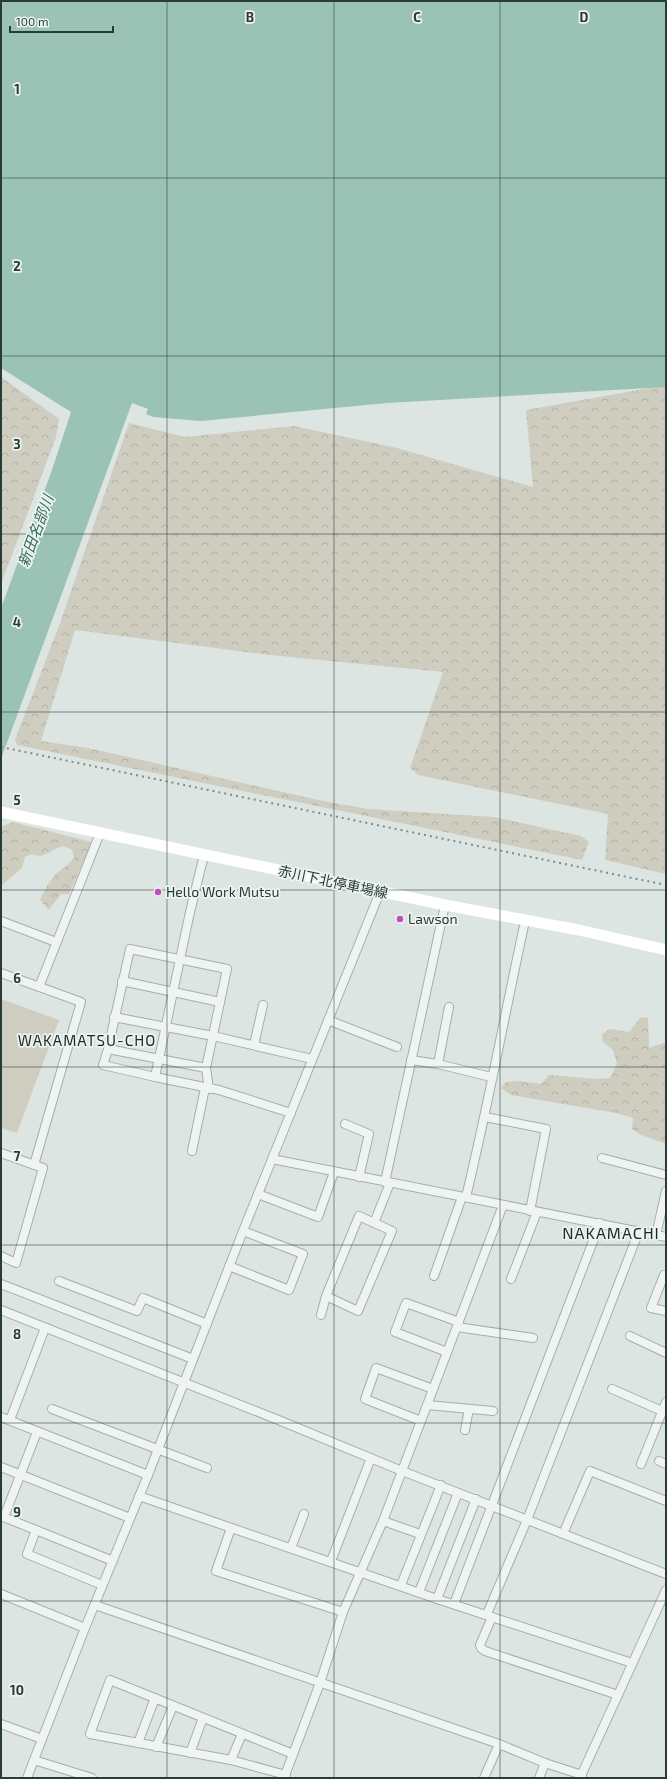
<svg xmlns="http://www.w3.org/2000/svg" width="667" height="1779" viewBox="0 0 667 1779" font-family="'Exo 2','Noto Sans JP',sans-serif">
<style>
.forest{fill:url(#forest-crowns)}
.green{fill:#cfcdbf}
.water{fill:#9ac3b5}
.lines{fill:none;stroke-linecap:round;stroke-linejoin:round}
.minor-casing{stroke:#a3afac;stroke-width:10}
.minor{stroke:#eff4f3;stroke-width:8}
.secondary{stroke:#fff;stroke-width:11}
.rail{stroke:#788e89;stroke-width:2;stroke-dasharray:2 4;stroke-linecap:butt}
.grid{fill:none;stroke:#283b36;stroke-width:1;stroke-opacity:0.55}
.poi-dot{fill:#c14bc1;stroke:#ecf3f1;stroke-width:1.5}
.labels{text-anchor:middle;stroke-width:3.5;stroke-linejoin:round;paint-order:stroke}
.street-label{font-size:14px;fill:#283b36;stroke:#ecf3f1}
.poi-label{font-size:14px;fill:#283b36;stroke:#ecf3f1;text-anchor:start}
.water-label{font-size:15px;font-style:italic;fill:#366b5b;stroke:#ecf3f1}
.neighbourhood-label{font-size:15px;letter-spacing:1px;fill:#1a2b28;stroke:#ecf3f1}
.quarter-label{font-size:16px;letter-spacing:1px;fill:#1a2b28;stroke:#ecf3f1}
.grid-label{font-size:13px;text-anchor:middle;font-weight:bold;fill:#283b36;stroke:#ecf3f1;stroke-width:3.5;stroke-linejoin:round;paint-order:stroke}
</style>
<defs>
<pattern id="forest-crowns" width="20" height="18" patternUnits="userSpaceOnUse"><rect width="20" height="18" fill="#cfcdbf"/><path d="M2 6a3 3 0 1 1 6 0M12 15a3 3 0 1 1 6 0" fill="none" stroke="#b2b1a5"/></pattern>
</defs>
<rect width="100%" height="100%" fill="#dde5e3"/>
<!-- forest -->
<g class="forest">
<polygon points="1,377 59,419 56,437 1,584"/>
<polygon points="666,385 666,874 605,860 608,814 418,775 410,768 443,672 270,655 75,630 41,741 88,748 323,801 368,809 494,817 581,836 589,842 582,860 17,745 15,740 60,623 129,423 185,437 294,426 397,448 533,487 526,410"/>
<path d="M12 822 92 842 69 894H61L49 910 40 900C45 890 49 881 57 873 63 868 69 865 74 858L72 850 64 846C50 849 45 860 31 854L25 857 22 868 1 886V827Z"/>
<polygon points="641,1017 648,1018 649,1048 666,1042 666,1144 639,1134 632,1129 633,1118 616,1113 511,1095 501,1088 506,1082 520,1081 541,1084 549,1075 599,1079 610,1078 617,1064 613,1050 603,1042 602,1034 610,1029 629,1032"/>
</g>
<!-- green -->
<polygon class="green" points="1,999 59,1020 17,1133 1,1128"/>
<!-- water -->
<polygon class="water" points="1,1 666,1 666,387 387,403 201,421 153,417 146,414 148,409 132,403 1,759 1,608 52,470 71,412 1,368"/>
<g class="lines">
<defs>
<g id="minor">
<polyline points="204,855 190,912 155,1077 219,1090 291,1113"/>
<polyline points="1,921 56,942"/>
<polyline points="1,973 81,1002 34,1165"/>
<polyline points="122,981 220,1002"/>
<polyline points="39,987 100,833"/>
<polyline points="114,1017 213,1036 312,1059"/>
<polyline points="328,1020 397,1047"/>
<polyline points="254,1045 263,1005"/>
<polyline points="108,1049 206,1068 227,969 130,949 108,1049 103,1065 155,1077"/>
<polyline points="411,1060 438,1064 491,1077"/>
<polyline points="438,1064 449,1007"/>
<polyline points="206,1068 209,1089"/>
<polyline points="485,1117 546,1129 530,1211"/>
<polyline points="345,1124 369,1134 359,1177"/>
<polyline points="192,1151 205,1088"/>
<polyline points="1,1153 43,1168 16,1263 1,1256"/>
<polyline points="602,1158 666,1175"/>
<polyline points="272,1159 666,1237"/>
<polyline points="385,1182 445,905"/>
<polyline points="258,1194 318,1217 334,1172"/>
<path d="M466 1197C488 1106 505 1013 525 921"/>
<polyline points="374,1223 390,1183"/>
<polyline points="656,1235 666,1191"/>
<polyline points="229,1266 289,1290 303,1254 243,1231"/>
<polyline points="434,1276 462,1197"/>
<polyline points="666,1276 664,1275 651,1308 666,1311"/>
<polyline points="511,1279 537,1212"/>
<polyline points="59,1281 137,1311 143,1298 207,1324"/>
<polyline points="1,1284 193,1359"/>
<polyline points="1,1310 276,1419 402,1471 666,1574"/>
<polyline points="321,1315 326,1296 359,1216 392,1231 358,1311 326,1296"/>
<polyline points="457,1327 533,1338"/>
<polyline points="630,1336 666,1353"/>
<polyline points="447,1352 395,1332 406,1303 459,1322"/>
<polyline points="612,1389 662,1411"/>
<polyline points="427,1405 493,1411"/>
<polyline points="52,1409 207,1468"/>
<polyline points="1,1417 148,1475"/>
<polyline points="10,1420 45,1328"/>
<polyline points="421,1421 365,1399 376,1368 433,1389"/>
<polyline points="465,1430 469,1409"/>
<polyline points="659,1461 666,1464"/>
<polyline points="641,1464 666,1402"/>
<polyline points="1,1467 130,1518"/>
<polyline points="139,1496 437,1599 632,1663"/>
<polyline points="1,1516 113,1561"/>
<polyline points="4,1517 37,1432"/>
<polyline points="383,1521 420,1534"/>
<polyline points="231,1528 216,1571 343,1612"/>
<polyline points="36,1530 27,1554 102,1585"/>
<polyline points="563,1534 590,1471 666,1501"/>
<polyline points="291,1548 304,1514"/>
<polyline points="331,1561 371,1458"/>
<polyline points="401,1585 441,1485"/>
<polyline points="419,1592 458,1493"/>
<polyline points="1,1594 85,1628"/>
<polyline points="437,1599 476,1499"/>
<polyline points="454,1604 600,1223"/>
<polyline points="95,1605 499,1744 545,1763 582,1775"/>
<polyline points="487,1614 527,1520 639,1231"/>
<polyline points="492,1617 480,1645 481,1648 485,1651 618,1695"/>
<polyline points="1,1724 42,1739"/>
<polyline points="138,1743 155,1698"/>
<polyline points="156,1747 173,1706"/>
<polyline points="190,1753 203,1718"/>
<polyline points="34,1760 92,1778"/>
<polyline points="231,1760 242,1734"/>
<polyline points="286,1775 231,1760 90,1734 110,1680 293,1754"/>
<polyline points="27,1778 85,1628 148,1475 243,1231 380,892"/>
<polyline points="284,1778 320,1683 343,1612 383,1521 503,1205"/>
<polyline points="484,1778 499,1744"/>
<polyline points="539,1778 545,1763"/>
<polyline points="580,1778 666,1590"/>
</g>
</defs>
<!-- minor casing -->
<use href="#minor" class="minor-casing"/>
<!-- minor -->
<use href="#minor" class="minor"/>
<!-- secondary -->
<polyline class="secondary" points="1,812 445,905 579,930 666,950"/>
<!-- rail -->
<polyline class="rail" points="1,747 666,885"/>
</g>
<!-- grid -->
<path class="grid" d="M167 1V1778M334 1V1778M500 1V1778M1 178H666M1 356H666M1 534H666M1 712H666M1 890H666M1 1067H666M1 1245H666M1 1423H666M1 1601H666"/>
<!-- markers -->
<g class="poi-dot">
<circle cx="158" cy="892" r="4"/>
<circle cx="400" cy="919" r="4"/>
</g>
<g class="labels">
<!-- street labels -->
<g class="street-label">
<text transform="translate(333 882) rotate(12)" y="5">赤川下北停車場線</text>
</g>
<!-- poi labels -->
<g class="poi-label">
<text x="166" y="897">Hello Work Mutsu</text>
<text x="408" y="924">Lawson</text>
</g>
<!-- water labels -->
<g class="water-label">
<text transform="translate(36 531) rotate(-70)" y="5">新田名部川</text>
</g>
<!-- neighbourhood labels -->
<g class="neighbourhood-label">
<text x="87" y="1046">WAKAMATSU-CHO</text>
</g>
<!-- quarter labels -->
<g class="quarter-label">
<text x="611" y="1239">NAKAMACHI</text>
</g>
</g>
<g class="grid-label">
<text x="250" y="22">B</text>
<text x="417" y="22">C</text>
<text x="584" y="22">D</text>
<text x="17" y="94">1</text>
<text x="17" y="271">2</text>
<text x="17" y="449">3</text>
<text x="17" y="627">4</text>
<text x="17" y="805">5</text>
<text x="17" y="983">6</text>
<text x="17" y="1161">7</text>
<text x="17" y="1339">8</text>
<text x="17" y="1517">9</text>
<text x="17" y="1695">10</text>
</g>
<!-- border -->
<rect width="667" height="1779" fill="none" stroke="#283b36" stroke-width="4"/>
<!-- scale -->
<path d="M10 26v6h103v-6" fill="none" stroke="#283b36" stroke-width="2"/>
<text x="16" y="26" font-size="12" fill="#283b36" stroke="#ecf3f1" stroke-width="3" paint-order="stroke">100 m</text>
</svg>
